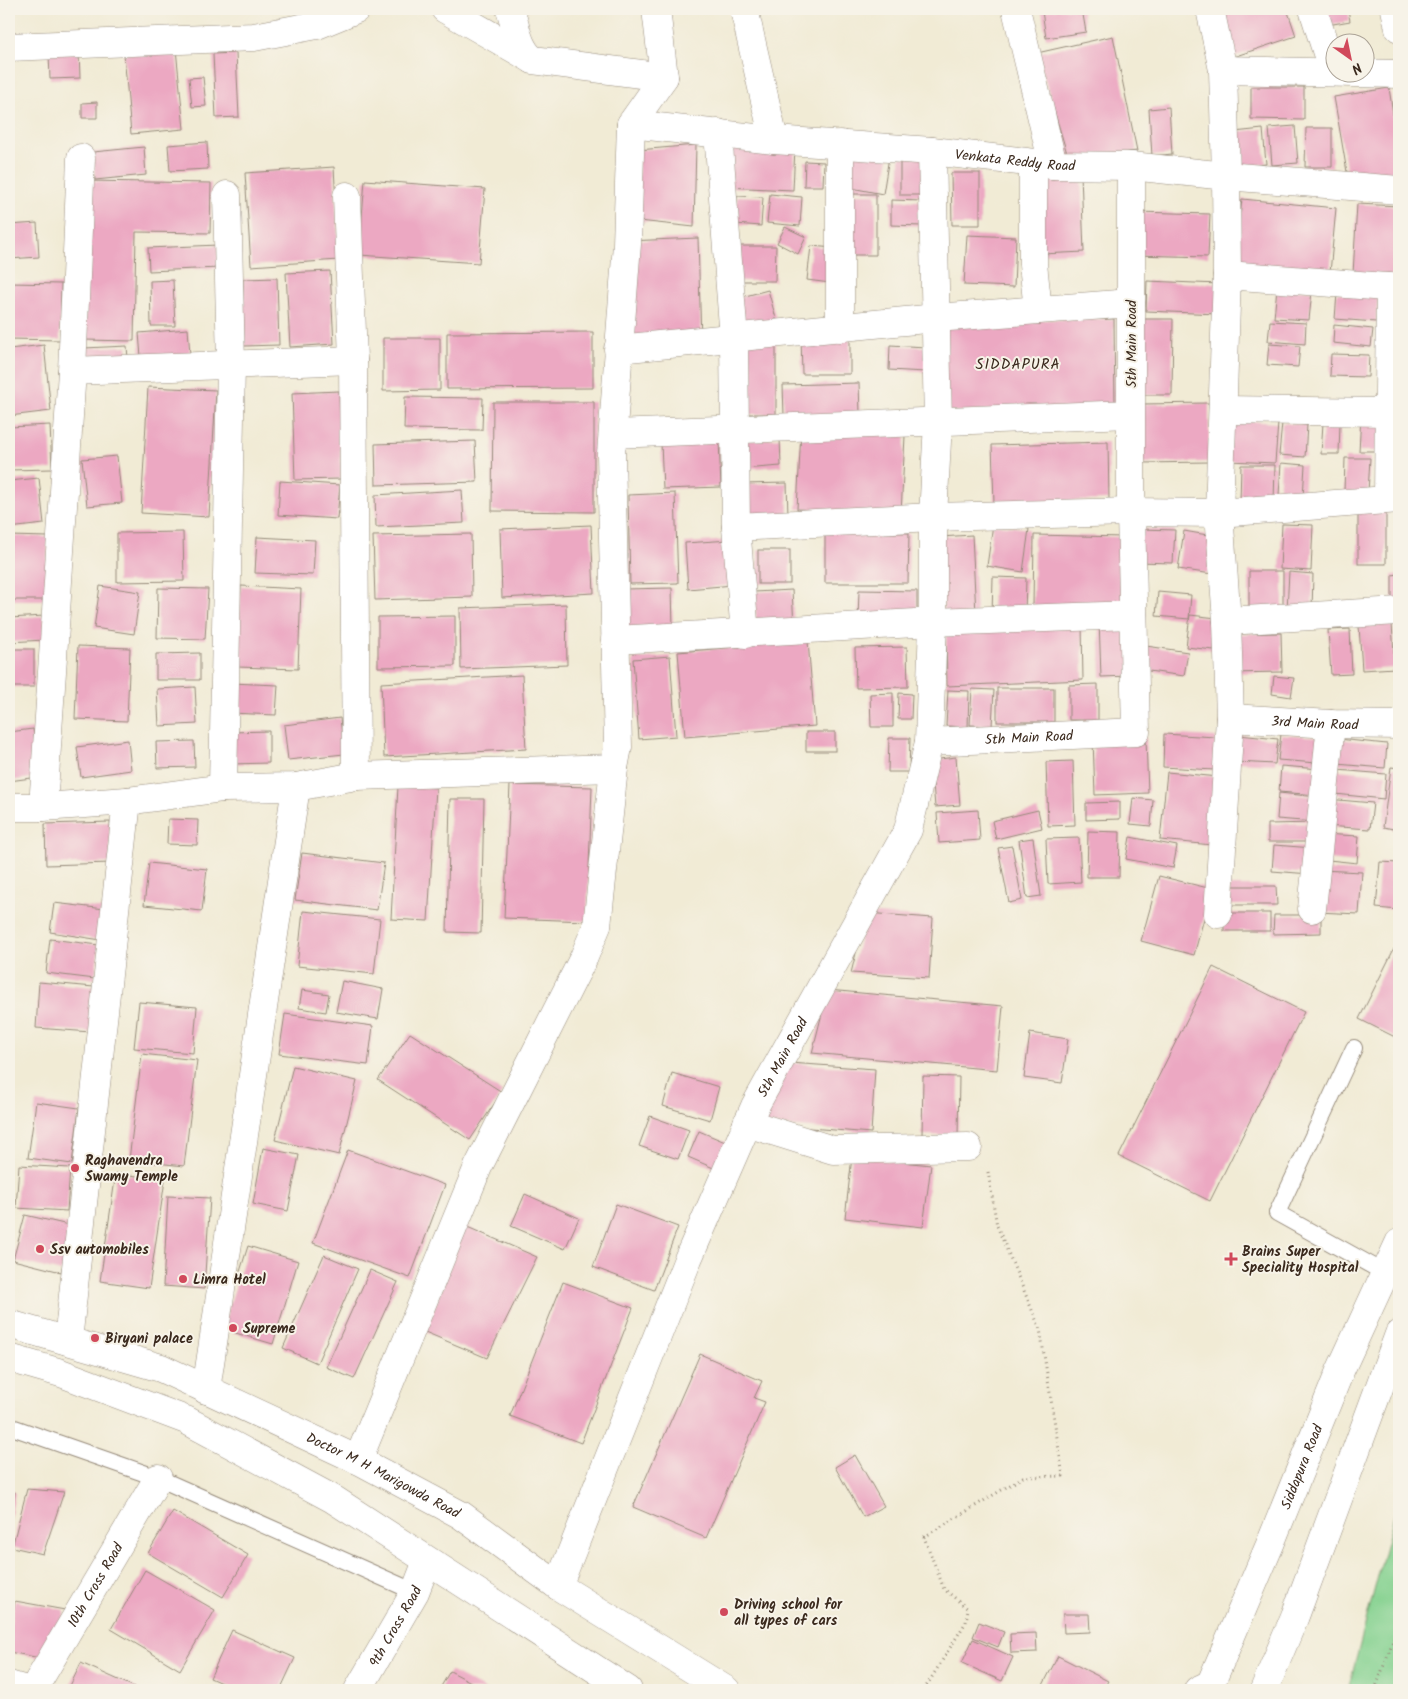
<svg xmlns="http://www.w3.org/2000/svg" width="1408" height="1699" viewBox="0 0 1408 1699" font-family="Kalam,sans-serif">
<style>
.green{fill:#84d18f;stroke:#607e56}
.building{fill:#eca8c2}
.lines{fill:none;stroke-linecap:round;stroke-linejoin:round}
.service-casing{stroke:#968a7a;stroke-width:18}
.minor-casing{stroke:#968a7a;stroke-width:29}
.secondary-casing{stroke:#968a7a;stroke-width:29}
.primary-casing{stroke:#968a7a;stroke-width:29}
.path{stroke:#968a7a;stroke-width:3;stroke-dasharray:1 4;stroke-linecap:butt}
.service{stroke:#fff;stroke-width:16}
.minor{stroke:#fff;stroke-width:28}
.secondary{stroke:#fff;stroke-width:28}
.primary{stroke:#fff;stroke-width:28}
.poi-dot{fill:#d1495b;stroke:#f7f3e8;stroke-width:2}
.labels{text-anchor:middle;stroke-width:4;stroke-linejoin:round;paint-order:stroke}
.street-label{font-size:14px;fill:#3b2a1e;stroke:#f7f3e8}
.poi-label{font-size:14px;font-weight:bold;fill:#3b2a1e;stroke:#f7f3e8;text-anchor:start}
.neighbourhood-label{font-size:15px;letter-spacing:1px;fill:#3b2a1e;stroke:#f7f3e8}
</style>
<rect width="100%" height="100%" fill="#f7f3e8"/>
<filter id="ink" filterUnits="userSpaceOnUse"><feTurbulence type="fractalNoise" baseFrequency=".02" numOctaves="2"/><feDisplacementMap in="SourceGraphic" scale="10" xChannelSelector="R" yChannelSelector="G"/><feConvolveMatrix kernelMatrix="1 2 1 2 8 2 1 2 1" color-interpolation-filters="sRGB"/></filter>
<filter id="wash" filterUnits="userSpaceOnUse"><feTurbulence type="fractalNoise" baseFrequency=".0096" numOctaves="4" result="noise"/><feDisplacementMap in="SourceGraphic" scale="20" xChannelSelector="R" yChannelSelector="G"/><feGaussianBlur stdDeviation="1.12" result="paint"/><feColorMatrix in="noise" values="0 0 0 0 0 0 0 0 0 0 0 0 0 0 0 0 0 1.4 0 .05"/><feComposite in="paint" operator="in"/></filter>
<g filter="url(#wash)">
<rect width="100%" height="100%" fill="#f1ebd5"/>
<!-- green -->
<polygon class="green" points="1399,1496 1399,1690 1348,1690"/>
<g id="blocks">
<!-- building -->
<g class="building">
<polygon points="1059,9 1082,9 1086,32 1046,38 1042,11"/>
<polygon points="1214,9 1287,9 1296,36 1230,58"/>
<polygon points="1318,9 1348,9 1350,21 1322,26"/>
<polygon points="1113,36 1137,151 1069,160 1037,53"/>
<polygon points="176,49 184,129 131,134 124,54"/>
<polygon points="79,52 80,78 50,79 49,53"/>
<polygon points="236,53 239,117 216,118 213,54"/>
<polygon points="203,77 206,106 192,107 189,78"/>
<polygon points="1251,87 1304,87 1304,120 1251,119"/>
<polygon points="1389,88 1399,152 1399,180 1347,172 1334,97"/>
<polygon points="97,102 97,118 82,118 82,103"/>
<polygon points="1169,107 1172,154 1152,156 1149,109"/>
<polygon points="1295,126 1298,163 1272,165 1269,128"/>
<polygon points="1306,128 1332,128 1332,167 1305,167"/>
<polygon points="1263,129 1266,164 1238,167 1234,132"/>
<polygon points="207,142 208,169 170,171 168,145"/>
<polygon points="696,145 694,227 639,221 638,150"/>
<polygon points="726,145 795,147 793,190 724,187"/>
<polygon points="144,147 146,175 95,180 93,152"/>
<polygon points="852,151 889,157 883,194 846,187"/>
<polygon points="900,157 928,157 927,195 900,195"/>
<polygon points="805,161 824,162 823,186 804,186"/>
<polygon points="334,167 339,260 251,266 245,173"/>
<polygon points="951,173 980,173 980,225 952,225"/>
<polygon points="1081,174 1084,252 1042,254 1039,176"/>
<polygon points="365,180 485,189 479,263 359,255"/>
<polygon points="87,181 211,183 210,233 136,232 134,341 84,340"/>
<polygon points="770,194 802,197 800,226 767,223"/>
<polygon points="843,194 876,194 876,255 842,255"/>
<polygon points="737,196 763,197 761,226 735,224"/>
<polygon points="1242,199 1336,208 1330,273 1235,265"/>
<polygon points="891,200 922,201 922,226 891,225"/>
<polygon points="1357,204 1399,206 1399,276 1353,274"/>
<polygon points="1137,212 1210,214 1208,257 1135,255"/>
<polygon points="37,223 39,257 9,259 9,225"/>
<polygon points="785,227 806,237 798,254 777,243"/>
<polygon points="967,235 1016,237 1014,287 964,285"/>
<polygon points="698,238 701,340 620,343 628,241"/>
<polygon points="218,245 219,268 149,271 148,248"/>
<polygon points="732,246 776,246 775,281 733,281"/>
<polygon points="811,246 834,248 830,283 807,280"/>
<polygon points="330,271 334,344 290,347 286,273"/>
<polygon points="277,278 279,345 244,346 243,279"/>
<polygon points="173,280 175,326 151,326 150,281"/>
<polygon points="1147,281 1219,284 1218,314 1146,311"/>
<polygon points="9,283 61,284 60,340 9,339"/>
<polygon points="1277,288 1312,291 1309,320 1274,318"/>
<polygon points="768,290 777,322 743,332 734,299"/>
<polygon points="1337,293 1378,297 1376,322 1335,319"/>
<polygon points="1114,319 1115,410 941,412 941,321"/>
<polygon points="1136,319 1173,319 1172,395 1135,395"/>
<polygon points="1270,321 1306,323 1305,344 1268,341"/>
<polygon points="1334,325 1373,329 1371,347 1333,343"/>
<polygon points="188,329 190,354 141,357 139,333"/>
<polygon points="593,332 593,388 447,389 447,333"/>
<polygon points="850,335 850,374 802,374 801,336"/>
<polygon points="383,338 440,338 440,390 383,391"/>
<polygon points="776,342 776,414 745,414 745,343"/>
<polygon points="1269,344 1300,346 1298,367 1267,365"/>
<polygon points="44,345 51,411 9,416 9,349"/>
<polygon points="890,345 926,347 925,372 889,370"/>
<polygon points="127,346 128,359 85,362 84,348"/>
<polygon points="1331,354 1369,355 1368,377 1330,376"/>
<polygon points="859,383 860,414 784,416 783,385"/>
<polygon points="148,387 216,390 209,517 141,513"/>
<polygon points="339,391 341,479 295,480 292,393"/>
<polygon points="405,397 483,398 482,430 404,429"/>
<polygon points="493,402 594,402 594,512 492,511"/>
<polygon points="1209,403 1209,462 1141,463 1141,404"/>
<polygon points="1361,416 1383,417 1381,451 1359,451"/>
<polygon points="1230,420 1278,423 1275,463 1228,461"/>
<polygon points="1282,423 1307,425 1305,457 1279,455"/>
<polygon points="1323,423 1340,423 1339,454 1321,454"/>
<polygon points="50,425 52,469 9,470 9,427"/>
<polygon points="801,431 905,436 901,514 797,509"/>
<polygon points="780,438 781,466 743,469 741,441"/>
<polygon points="719,440 721,487 663,489 661,443"/>
<polygon points="475,441 477,482 376,485 375,444"/>
<polygon points="1108,442 1109,500 994,503 992,445"/>
<polygon points="117,456 122,503 87,506 82,459"/>
<polygon points="1345,458 1370,458 1368,493 1344,492"/>
<polygon points="1281,463 1305,465 1303,497 1279,495"/>
<polygon points="1241,465 1275,465 1274,502 1240,502"/>
<polygon points="39,478 44,524 9,528 9,481"/>
<polygon points="280,481 340,485 337,519 278,515"/>
<polygon points="787,483 788,515 743,516 743,484"/>
<polygon points="462,490 464,523 376,527 375,495"/>
<polygon points="675,493 678,583 630,584 628,495"/>
<rect x="1358" y="505" width="28" height="59"/>
<polygon points="993,524 1029,529 1023,572 987,566"/>
<polygon points="1282,524 1313,525 1311,571 1280,569"/>
<polygon points="591,525 594,593 502,598 500,529"/>
<polygon points="1140,529 1175,530 1173,563 1138,562"/>
<polygon points="1184,531 1219,537 1212,574 1178,569"/>
<polygon points="183,532 184,581 117,582 117,533"/>
<polygon points="825,532 909,533 908,583 825,583"/>
<polygon points="471,534 472,597 375,600 373,536"/>
<polygon points="972,535 976,614 944,616 940,537"/>
<polygon points="1034,535 1124,537 1122,609 1033,607"/>
<polygon points="9,536 48,537 46,600 9,600"/>
<polygon points="257,537 315,540 313,575 255,573"/>
<polygon points="730,540 733,585 688,589 685,543"/>
<rect x="758" y="550" width="32" height="34"/>
<polygon points="1249,571 1283,571 1283,609 1249,610"/>
<polygon points="1289,572 1313,574 1312,611 1287,610"/>
<polygon points="1399,574 1399,600 1392,600 1392,575"/>
<polygon points="993,577 1026,578 1025,616 992,614"/>
<polygon points="100,586 140,592 134,634 94,628"/>
<polygon points="241,586 301,589 298,669 237,667"/>
<polygon points="158,588 208,589 205,639 157,638"/>
<polygon points="672,588 673,628 625,630 624,589"/>
<polygon points="792,590 794,626 757,629 754,592"/>
<polygon points="859,590 917,591 917,621 858,620"/>
<polygon points="1158,592 1191,595 1189,619 1156,616"/>
<polygon points="566,604 567,665 461,669 460,608"/>
<polygon points="1190,615 1217,618 1214,650 1186,647"/>
<polygon points="44,616 45,640 9,642 9,618"/>
<polygon points="455,616 455,666 378,667 378,617"/>
<polygon points="1129,619 1130,676 1101,677 1099,620"/>
<polygon points="1392,624 1395,668 1362,670 1359,626"/>
<polygon points="1082,625 1083,680 947,686 946,630"/>
<polygon points="1350,629 1352,674 1331,675 1328,630"/>
<polygon points="1281,633 1282,672 1230,673 1229,634"/>
<polygon points="808,641 815,726 685,737 678,652"/>
<polygon points="78,646 130,648 127,721 75,719"/>
<polygon points="1146,646 1188,652 1184,676 1142,670"/>
<polygon points="907,647 908,687 856,688 855,648"/>
<rect x="9" y="649" width="25" height="38"/>
<polygon points="200,653 200,680 156,680 156,654"/>
<polygon points="670,656 676,736 639,739 633,659"/>
<polygon points="522,675 526,749 384,757 381,683"/>
<polygon points="1274,676 1294,678 1291,697 1272,694"/>
<polygon points="231,683 278,685 276,715 230,713"/>
<polygon points="1098,684 1098,720 1069,720 1069,685"/>
<polygon points="195,687 197,724 159,726 157,689"/>
<rect x="997" y="688" width="57" height="34"/>
<polygon points="972,689 994,690 992,726 970,725"/>
<polygon points="948,690 969,691 968,727 946,726"/>
<polygon points="893,693 893,727 871,727 870,694"/>
<polygon points="899,693 912,694 911,719 898,719"/>
<polygon points="340,718 344,754 288,760 284,725"/>
<polygon points="33,729 39,777 9,781 9,732"/>
<polygon points="269,731 269,763 231,764 231,732"/>
<rect x="806" y="732" width="29" height="19"/>
<polygon points="1164,734 1216,737 1214,770 1163,767"/>
<polygon points="1281,734 1319,737 1317,763 1278,760"/>
<polygon points="1239,735 1278,739 1275,764 1236,762"/>
<polygon points="889,738 910,738 909,772 888,772"/>
<polygon points="1146,738 1148,793 1095,795 1093,740"/>
<polygon points="1338,739 1387,744 1385,768 1336,764"/>
<polygon points="128,740 131,770 81,777 77,747"/>
<polygon points="194,741 195,767 157,768 156,742"/>
<polygon points="956,757 960,805 935,807 931,760"/>
<polygon points="1073,761 1075,825 1048,826 1046,762"/>
<polygon points="1281,766 1320,769 1317,795 1279,792"/>
<polygon points="1391,767 1399,768 1399,830 1383,827"/>
<polygon points="1337,770 1386,774 1384,799 1335,794"/>
<polygon points="1167,772 1219,777 1212,845 1160,840"/>
<polygon points="510,785 592,787 587,921 504,918"/>
<polygon points="398,786 436,788 428,921 391,919"/>
<polygon points="1279,793 1318,797 1315,822 1277,819"/>
<polygon points="1133,798 1153,800 1151,826 1130,824"/>
<polygon points="450,799 484,799 481,933 447,932"/>
<polygon points="1327,799 1373,803 1370,829 1325,826"/>
<polygon points="1120,802 1120,819 1086,820 1086,803"/>
<polygon points="978,810 980,840 939,843 937,813"/>
<polygon points="1038,810 1042,828 996,839 992,821"/>
<polygon points="168,819 198,820 197,845 167,844"/>
<polygon points="110,822 111,863 46,865 45,824"/>
<polygon points="1315,823 1315,842 1268,842 1268,824"/>
<polygon points="1088,831 1120,832 1119,877 1087,877"/>
<polygon points="1321,834 1359,836 1357,863 1319,859"/>
<polygon points="1130,837 1177,846 1173,868 1126,859"/>
<polygon points="1033,838 1041,896 1027,898 1019,840"/>
<polygon points="1079,838 1081,882 1048,884 1046,839"/>
<polygon points="1274,845 1313,848 1310,874 1272,871"/>
<polygon points="1012,846 1022,900 1009,903 998,848"/>
<polygon points="302,853 384,863 377,910 295,900"/>
<polygon points="1380,862 1399,863 1399,910 1376,908"/>
<polygon points="149,863 207,869 202,911 144,905"/>
<polygon points="1320,870 1362,872 1359,914 1317,912"/>
<polygon points="1159,876 1212,889 1194,955 1141,941"/>
<polygon points="1230,886 1276,886 1277,905 1230,905"/>
<polygon points="54,903 105,909 101,940 50,932"/>
<polygon points="303,911 380,919 374,974 297,966"/>
<polygon points="866,913 933,918 929,978 851,973"/>
<rect x="1224" y="913" width="46" height="18"/>
<polygon points="1274,915 1321,915 1321,933 1273,934"/>
<polygon points="50,939 99,945 95,979 46,973"/>
<polygon points="1399,939 1399,1039 1359,1019"/>
<polygon points="1213,967 1304,1012 1210,1201 1119,1156"/>
<polygon points="342,981 383,989 378,1019 336,1012"/>
<polygon points="39,982 94,987 91,1032 36,1028"/>
<polygon points="302,990 329,994 326,1012 299,1008"/>
<polygon points="828,990 1003,1006 997,1070 812,1053"/>
<polygon points="139,1002 197,1007 193,1053 134,1048"/>
<polygon points="285,1014 373,1026 368,1065 279,1054"/>
<polygon points="410,1033 502,1092 470,1140 378,1080"/>
<polygon points="1030,1033 1068,1039 1062,1083 1024,1078"/>
<polygon points="142,1054 197,1060 184,1166 129,1160"/>
<polygon points="789,1063 875,1069 871,1133 761,1124"/>
<polygon points="293,1066 357,1081 339,1155 275,1140"/>
<polygon points="672,1073 719,1087 710,1120 663,1106"/>
<polygon points="923,1076 959,1077 958,1136 922,1135"/>
<polygon points="36,1102 79,1108 72,1164 28,1158"/>
<polygon points="650,1116 689,1130 678,1159 639,1146"/>
<polygon points="699,1131 730,1144 718,1170 688,1157"/>
<polygon points="263,1148 299,1155 288,1211 253,1204"/>
<polygon points="348,1150 445,1185 410,1278 313,1243"/>
<polygon points="852,1157 931,1165 923,1227 845,1218"/>
<polygon points="19,1165 70,1168 67,1211 16,1208"/>
<polygon points="116,1173 165,1180 149,1288 100,1281"/>
<polygon points="525,1194 579,1218 565,1249 511,1226"/>
<polygon points="168,1196 210,1198 204,1289 163,1286"/>
<polygon points="616,1204 678,1227 654,1290 593,1267"/>
<polygon points="25,1215 73,1226 61,1272 13,1260"/>
<polygon points="465,1226 537,1257 487,1358 425,1332"/>
<polygon points="248,1246 298,1261 273,1344 222,1329"/>
<polygon points="324,1255 358,1269 317,1363 283,1348"/>
<polygon points="370,1270 398,1282 354,1379 326,1367"/>
<polygon points="563,1282 633,1308 581,1443 510,1416"/>
<polygon points="700,1354 762,1381 754,1398 765,1402 706,1538 633,1507"/>
<polygon points="855,1455 884,1506 863,1517 835,1467"/>
<polygon points="27,1489 64,1492 43,1554 12,1547"/>
<polygon points="9,1491 15,1492 10,1520 9,1520"/>
<polygon points="173,1511 248,1555 223,1597 148,1553"/>
<polygon points="145,1570 215,1610 180,1670 111,1629"/>
<polygon points="15,1601 65,1610 56,1661 9,1652 9,1632"/>
<polygon points="1063,1614 1089,1614 1090,1632 1064,1633"/>
<polygon points="979,1622 1004,1632 998,1647 973,1637"/>
<polygon points="232,1630 295,1658 280,1690 237,1690 210,1678"/>
<polygon points="1036,1633 1037,1652 1011,1653 1010,1634"/>
<polygon points="973,1639 1013,1657 1002,1681 962,1663"/>
<polygon points="1058,1656 1108,1681 1103,1690 1044,1690 1041,1689"/>
<polygon points="81,1663 141,1690 68,1690"/>
<polygon points="450,1671 486,1690 439,1690"/>
</g>
</g>
</g>
<g filter="url(#ink)">
<use href="#blocks" fill-opacity="0" stroke="#968a7a" stroke-width="1"/>
<g class="lines">
<defs>
<g id="service">
<polyline points="1354,1048 1277,1213 1385,1273"/>
<polyline points="9,1426 158,1478 415,1592"/>
</g>
<g id="minor">
<polyline points="445,9 532,59"/>
<path d="M510 9C516 26 518 49 533 60L664 77"/>
<polyline points="744,9 774,140"/>
<polyline points="1016,9 1053,165"/>
<polyline points="1210,9 1223,70 1226,176 1227,275 1219,513 1227,621 1230,718 1218,914"/>
<polyline points="1313,9 1333,72"/>
<polyline points="1395,9 1399,28"/>
<polyline points="9,47 254,37 317,25 356,9"/>
<polyline points="1223,70 1399,74"/>
<path id="s1" d="M631 124 774 140 932 151 1053 165 1131 166 1226 176 1399 190"/>
<polyline points="718,133 734,339 736,527 745,634"/>
<polyline points="840,144 840,328"/>
<polyline points="1033,163 1033,264 1038,310"/>
<polyline points="347,196 353,360 356,776"/>
<polyline points="1227,275 1399,288"/>
<polyline points="618,349 936,318 1131,303"/>
<polyline points="72,371 353,360"/>
<polyline points="1223,410 1389,412"/>
<polyline points="613,434 1130,414"/>
<polyline points="1388,499 1390,287"/>
<polyline points="736,527 933,517 1131,512 1219,513 1399,499"/>
<polyline points="1227,621 1399,611"/>
<polyline points="615,640 933,622 1133,615"/>
<path id="s2" d="M1230 718 1331 724 1399 725"/>
<polyline points="929,742 933,622 933,517 938,422 932,151"/>
<polyline points="223,788 231,364 227,195"/>
<polyline points="9,807 43,807 127,801 223,788 296,787 356,776 614,768"/>
<polyline points="43,807 72,371 81,158"/>
<polyline points="1312,909 1331,724"/>
<polyline points="747,1123 833,1150 968,1147"/>
<polyline points="68,1341 127,801"/>
<polyline points="206,1390 296,787"/>
<polyline points="358,1460 478,1167 584,957 597,926 614,768 618,747 611,454 627,244 631,124 664,77 656,9"/>
<path id="s3" d="M558 1586 688 1259 755 1106 908 830 929 742 1136 732 1131 512V166"/>
<polyline points="9,1685 26,1690"/>
<path id="s4" d="M33 1690 158 1478"/>
<path id="s5" d="M358 1690 415 1592 427 1561"/>
</g>
<g id="secondary">
<path id="s6" d="M1208 1690 1271 1542 1340 1371 1399 1243"/>
<polyline points="1264,1690 1295,1616 1399,1334"/>
</g>
<g id="primary">
<path id="s7" d="M9 1324 161 1368 358 1460 461 1515 558 1586 726 1690"/>
<polyline points="9,1358 61,1373 186,1420 333,1499 628,1690"/>
<polyline points="1198,1690 1211,1684"/>
</g>
</defs>
<!-- service casing -->
<use href="#service" class="service-casing"/>
<!-- minor casing -->
<use href="#minor" class="minor-casing"/>
<!-- secondary casing -->
<use href="#secondary" class="secondary-casing"/>
<!-- primary casing -->
<use href="#primary" class="primary-casing"/>
<!-- path -->
<g class="path">
<polyline points="924,1690 966,1622 968,1609 944,1589 924,1537 1023,1477 1063,1476 1040,1329 997,1226 988,1172"/>
<polyline points="1375,1690 1399,1624"/>
</g>
<!-- service -->
<use href="#service" class="service"/>
<!-- minor -->
<use href="#minor" class="minor"/>
<!-- secondary -->
<use href="#secondary" class="secondary"/>
<!-- primary -->
<use href="#primary" class="primary"/>
</g>
</g>
<!-- markers -->
<g class="poi-dot">
<circle cx="75" cy="1168" r="5"/>
<circle cx="40" cy="1249" r="5"/>
<path d="M1228.5 1251.5h5v5h5v5h-5v5h-5v-5h-5v-5h5z"/>
<circle cx="183" cy="1279" r="5"/>
<circle cx="233" cy="1328" r="5"/>
<circle cx="95" cy="1338" r="5"/>
<circle cx="724" cy="1612" r="5"/>
</g>
<g class="labels">
<!-- street labels -->
<g class="street-label">
<text dy="5" stroke="none"><textPath href="#s1" startOffset="386">Venkata Reddy Road</textPath></text>
<text transform="translate(1131 344) rotate(-90)" y="5">5th Main Road</text>
<text dy="5" stroke="none"><textPath href="#s2" startOffset="85">3rd Main Road</textPath></text>
<text dy="5" stroke="none"><textPath href="#s3" startOffset="1025">5th Main Road</textPath></text>
<text dy="5" stroke="none"><textPath href="#s3" startOffset="575">5th Main Road</textPath></text>
<text dy="5" stroke="none"><textPath href="#s6" startOffset="242">Siddapura Road</textPath></text>
<text dy="5" stroke="none"><textPath href="#s7" startOffset="405">Doctor M H Marigowda Road</textPath></text>
<text dy="5" stroke="none"><textPath href="#s4" startOffset="122">10th Cross Road</textPath></text>
<text dy="5" stroke="none"><textPath href="#s5" startOffset="74">9th Cross Road</textPath></text>
</g>
<!-- poi labels -->
<g class="poi-label">
<text x="85" y="1165">Raghavendra<tspan x="85" dy="16">Swamy Temple</tspan></text>
<text x="50" y="1254">Ssv automobiles</text>
<text x="1242" y="1256">Brains Super<tspan x="1242" dy="16">Speciality Hospital</tspan></text>
<text x="193" y="1284">Limra Hotel</text>
<text x="243" y="1333">Supreme</text>
<text x="105" y="1343">Biryani palace</text>
<text x="734" y="1609">Driving school for<tspan x="734" dy="16">all types of cars</tspan></text>
</g>
<!-- neighbourhood labels -->
<g class="neighbourhood-label">
<text x="1018" y="369">SIDDAPURA</text>
</g>
</g>
<!-- margin -->
<rect width="1408" height="1699" fill="none" stroke="#f7f3e8" stroke-width="30"/>
<!-- north arrow -->
<g transform="translate(1350 58) rotate(147)"><circle r="24" fill="#f7f3e8" stroke="#aca397"/>
<path d="M0-4L9 19L0 12L-9 19Z" fill="#d1495b"/>
<text y="-8" font-size="14" font-weight="bold" text-anchor="middle" fill="#3b2a1e">N</text>
</g>
</svg>
